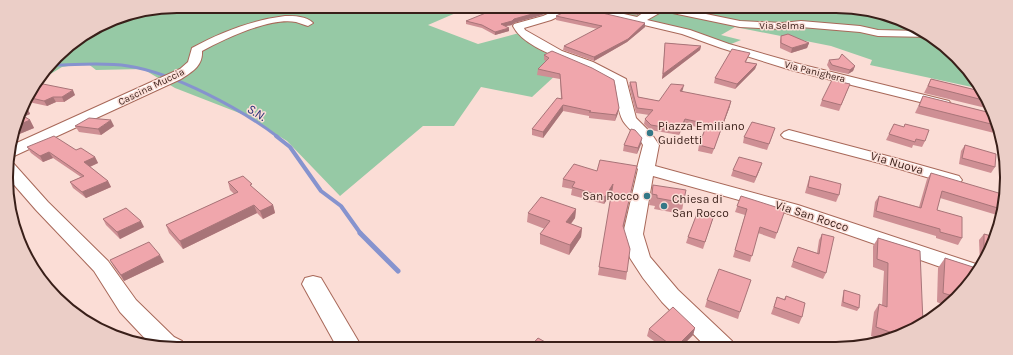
<svg xmlns="http://www.w3.org/2000/svg" width="1013" height="355" viewBox="0 0 1013 355" font-family="Karla,sans-serif">
<style>
.green{fill:#96c9a5}
.lines{fill:none;stroke-linecap:round;stroke-linejoin:round}
.stream-far2{stroke:#8693ce;stroke-width:3}
.stream-far1{stroke:#8693ce;stroke-width:4}
.stream{stroke:#8693ce;stroke-width:5}
.minor-casing{stroke:#a86859;stroke-width:2}
.minor{fill:#fff;fill-rule:evenodd}
.wall{fill:#ce8f94}
.shaded-wall{fill:#a87478}
.building{fill:#f0a6ac;stroke:#a87478}
.poi-dot{fill:#347887;stroke:#fbddd6;stroke-width:1.5}
.labels{text-anchor:middle;stroke-width:3;stroke-linejoin:round;paint-order:stroke}
.far-street-label{font-size:10px;fill:#391f19;stroke:#fbddd6}
.poi-label{font-size:12px;fill:#391f19;stroke:#fbddd6;text-anchor:start}
.street-label{font-size:12px;fill:#391f19;stroke:#fbddd6}
.water-label{font-size:13px;font-style:italic;fill:#2a3278;stroke:#fbddd6}
.rim{fill:none;stroke:#391f19;stroke-width:2}
</style>
<rect width="100%" height="100%" fill="#fbddd6"/>
<!-- green -->
<g class="green">
<polygon points="178,6 472,6 428,25 478,44 519,33 571,61 532,97 481,87 454,126 423,126 340,196 287,141 247,116 175,88 143,69 96,70 87,63 62,67 39,81 64,49 112,19"/>
<polygon points="604,6 627,6 627,7 646,16 657,9 699,16 709,10 696,6 835,6 880,12 940,41 981,89 870,65 872,60 831,46 735,27 721,35 741,40 726,46 622,15 626,13"/>
</g>
<g class="lines">
<!-- stream-far2 -->
<path class="stream-far2" d="M52 65C77 65 103 62 128 66 174 73 241 109 278 137"/>
<!-- stream-far1 -->
<polyline class="stream-far1" points="276,136 290,147 321,191 341,206 361,234"/>
<!-- stream -->
<polyline class="stream" points="360,233 398,271"/>
<defs>
<g id="minor">
<path d="M566 6H589L637 17C647 10 654 6 667 6L740 21 782 23 801 21 860 26 878 30 920 31 932 37 878 36 860 32 801 27 782 29 740 27 663 11 647 20 690 30 729 44 799 64 949 101 951 104 949 107 944 108 791 70 721 48 682 34 581 10 568 12 551 20 524 28 525 30 562 51 593 62 626 79 636 118 651 133 659 145 655 166 798 205 982 266 972 278 786 213 653 176 643 234 650 257 678 290 732 341 735 348H707L662 302 643 278 630 258 623 234 638 169 637 168 643 145C638 135 629 130 623 121 617 110 617 96 615 84 605 78 595 72 584 68 564 59 523 47 513 26L514 24 543 16Z"/>
<path d="M285 16C294 16 307 16 313 23L308 26C304 25 300 23 296 22 270 17 224 39 202 51 203 66 192 72 181 79L14 156 8 158 10 146 180 69 188 62 192 48C221 32 253 20 285 16Z"/>
<polygon points="789,130 895,158 959,176 962,180 959,184 953,185 883,164 784,138 781,135 784,132"/>
<polygon points="8,163 14,164 48,202 108,261 136,300 174,337 182,341 185,349 152,346 120,312 94,271 36,210 9,179"/>
<polygon points="313,276 321,278 363,349 338,349 302,284 305,278"/>
</g>
</defs>
<!-- minor casing -->
<use href="#minor" class="minor-casing"/>
<!-- minor -->
<use href="#minor" class="minor"/>
</g>
<!-- wall -->
<g class="wall">
<polygon points="626,6 655,6 637,15 625,13"/>
<polygon points="542,15 514,23 512,25 506,26 509,31 495,35 482,28 466,24 466,21"/>
<polygon points="556,16 645,23 645,27 627,42 594,61 563,50 564,46 598,29 556,20"/>
<polygon points="781,36 809,43 807,48 791,53 780,48 780,41"/>
<polygon points="665,43 701,46 700,50 662,79"/>
<polygon points="552,51 618,113 615,121 589,118 589,116 563,111 543,138 532,135 532,129 561,98 560,79 537,75 538,69 546,61 544,60 544,55"/>
<polygon points="750,53 746,62 757,64 755,69 735,89 714,83 715,78"/>
<polygon points="829,60 855,66 853,71 848,74 830,70 827,65"/>
<polygon points="931,79 975,90 976,88 984,92 990,109 924,93"/>
<polygon points="630,82 638,97 659,101 683,89 682,92 730,106 712,154 698,151 699,145 705,129 684,124 679,135 650,130 644,124 645,119 649,115 636,113 629,86"/>
<polygon points="38,83 75,95 64,102 56,102 47,106 24,101"/>
<polygon points="850,84 839,111 820,106 822,100"/>
<polygon points="923,96 991,113 998,134 915,113"/>
<polygon points="24,101 30,114 24,116 30,120 34,128 17,135 14,134"/>
<polygon points="894,124 925,141 922,147 913,145 912,148 886,140"/>
<polygon points="75,126 114,126 101,135 79,132"/>
<polygon points="773,134 767,150 743,143 744,137"/>
<polygon points="641,144 637,154 623,151 624,145"/>
<polygon points="965,145 995,167 991,173 959,164 961,151"/>
<polygon points="27,147 76,150 95,157 98,163 90,167 108,181 111,187 86,198 73,188 70,182 81,177 53,158 43,162 31,153"/>
<polygon points="760,169 754,183 731,176 733,170"/>
<polygon points="597,171 635,174 623,227 627,272 626,280 598,275 612,193 604,204 571,195 572,189 562,187 563,179"/>
<polygon points="931,173 1001,209 997,215 940,198 937,210 962,238 958,245 936,238 936,236 873,217 875,202 879,196 919,207 927,179"/>
<polygon points="810,176 839,195 836,202 805,193 808,182"/>
<polygon points="228,182 253,188 273,205 275,213 263,219 257,213 183,249 169,233 166,225 234,194 230,190"/>
<polygon points="653,185 684,199 682,211 677,210 676,213 654,209 655,206 649,205"/>
<polygon points="741,196 777,233 775,239 758,233 750,262 733,257 745,215 735,212"/>
<polygon points="576,209 575,218 571,224 582,228 581,237 569,255 540,244 540,234 545,229 527,222 528,213"/>
<polygon points="714,215 703,249 686,243 688,237"/>
<polygon points="103,219 144,227 120,239 106,225"/>
<polygon points="822,234 826,273 823,279 791,267 798,247 817,253 819,240"/>
<polygon points="984,234 995,237 983,264 980,263 979,240"/>
<polygon points="878,238 920,251 911,331 883,340 871,336 874,312 879,304 882,305 884,271 873,267 873,246"/>
<polygon points="945,258 979,269 948,307 937,302 938,268"/>
<polygon points="110,260 164,262 124,281 114,267"/>
<polygon points="844,290 859,308 857,311 841,306 843,294"/>
<polygon points="786,296 802,317 799,324 771,314 777,297 784,299"/>
<polygon points="707,300 740,312 738,319 705,307"/>
<polygon points="695,328 693,335 680,348 664,348 647,336 649,329"/>
</g>
<!-- shaded-wall -->
<g class="shaded-wall">
<polygon points="555,6 563,6 542,15 514,23 512,25 501,27 501,24 514,19"/>
<polygon points="643,6 655,6 637,15 638,9"/>
<polygon points="645,23 645,27 627,42 594,61 594,57"/>
<polygon points="509,28 509,31 495,35 495,32"/>
<polygon points="809,43 807,48 791,53 792,48"/>
<polygon points="701,46 700,50 662,79 663,74"/>
<polygon points="757,64 755,69 735,89 737,84"/>
<polygon points="855,66 853,71 848,74 850,70"/>
<polygon points="684,85 683,89 679,96 680,91"/>
<polygon points="73,90 75,95 64,102 62,97"/>
<polygon points="53,97 56,102 47,106 44,101"/>
<polygon points="24,101 30,114 19,119 24,102"/>
<polygon points="731,101 730,106 712,154 714,149"/>
<polygon points="563,105 563,111 543,138 543,132"/>
<polygon points="619,108 618,113 615,121 616,115"/>
<polygon points="685,119 684,124 679,135 680,130"/>
<polygon points="30,120 34,128 17,135 15,131 16,126"/>
<polygon points="111,120 114,126 101,135 98,129"/>
<polygon points="642,138 641,144 637,154 638,148"/>
<polygon points="49,152 53,158 43,162 40,156"/>
<polygon points="95,157 98,163 87,168 84,162"/>
<polygon points="762,163 760,169 754,183 756,177"/>
<polygon points="637,166 635,174 622,234 623,226"/>
<polygon points="108,181 111,187 86,198 82,192"/>
<polygon points="613,184 612,192 604,204 605,197"/>
<polygon points="254,205 257,213 183,249 180,241"/>
<polygon points="273,205 275,213 263,219 260,211"/>
<polygon points="576,209 575,218 565,231 566,222"/>
<polygon points="141,221 144,227 120,239 117,232"/>
<polygon points="582,228 581,237 569,255 570,245"/>
<polygon points="160,255 164,262 124,281 121,275"/>
<polygon points="60,295 66,303 58,296"/>
<polygon points="695,328 693,335 680,348 675,348"/>
</g>
<!-- building -->
<g class="building">
<polygon points="503,6 555,6 543,11 514,19 512,21 501,24 509,28 495,32 482,25 466,21"/>
<polygon points="626,6 643,6 638,9"/>
<polygon points="581,8 645,23 628,39 594,57 564,46 602,26 556,16 569,10"/>
<polygon points="788,34 809,43 792,48 781,43 781,36"/>
<polygon points="665,43 701,46 663,74"/>
<polygon points="732,49 750,53 745,62 757,64 737,84 715,78"/>
<polygon points="552,51 592,68 614,80 619,108 616,115 589,112 591,111 563,105 543,132 532,129 557,98 562,99 560,74 538,69 549,58 544,55"/>
<polygon points="842,54 855,66 850,70 832,65 829,60 839,59"/>
<polygon points="931,79 976,90 976,88 981,89 984,92 987,101 928,86"/>
<polygon points="832,80 850,84 841,105 822,100"/>
<polygon points="630,82 636,82 638,97 659,101 671,84 684,85 680,91 731,101 714,149 699,145 707,124 685,119 680,130 651,125 645,119 653,110 637,108"/>
<polygon points="38,83 73,90 62,97 53,97 44,101 27,97"/>
<polygon points="923,96 991,113 995,125 919,106"/>
<polygon points="24,102 26,106 22,108"/>
<polygon points="20,114 30,120 16,126"/>
<polygon points="89,118 111,120 98,129 75,126"/>
<polygon points="752,122 775,128 769,144 744,137"/>
<polygon points="894,124 904,127 905,124 929,130 925,141 916,139 915,142 889,134"/>
<polygon points="631,129 635,130 642,138 638,148 624,145"/>
<polygon points="54,136 76,150 81,148 95,157 84,162 108,181 82,192 70,182 84,176 49,152 40,156 27,147"/>
<polygon points="965,145 996,154 995,167 962,158"/>
<polygon points="739,157 762,163 756,177 733,170"/>
<polygon points="600,160 637,166 623,226 630,249 627,272 599,267 613,184 605,197 572,187 575,182 563,179 574,164 597,171"/>
<polygon points="931,173 1002,194 1001,209 942,191 937,210 962,217 962,238 940,232 940,229 876,211 879,196 921,208"/>
<polygon points="243,176 252,184 250,185 273,205 260,211 254,205 180,241 166,225 238,192 228,182"/>
<polygon points="810,176 841,184 839,195 808,187"/>
<polygon points="653,185 686,190 684,199 679,198 679,202 657,198 657,195 652,194"/>
<polygon points="741,196 785,210 777,233 760,227 752,256 735,250 747,209 737,206"/>
<polygon points="541,197 576,209 566,222 582,228 570,245 540,234 550,221 528,213"/>
<polygon points="126,208 141,221 117,232 103,219"/>
<polygon points="698,211 714,215 705,242 688,237"/>
<polygon points="822,234 834,237 826,273 793,261 798,247 819,254"/>
<polygon points="984,234 995,237 987,257 984,256"/>
<polygon points="878,238 920,251 923,323 911,331 898,335 876,327 879,304 887,307 888,263 877,259"/>
<polygon points="149,242 160,255 121,275 110,260"/>
<polygon points="27,256 33,260 60,295 58,296 35,273"/>
<polygon points="945,258 979,269 956,297 943,293"/>
<polygon points="719,269 751,280 740,312 707,300"/>
<polygon points="844,290 860,295 859,308 843,302"/>
<polygon points="786,296 805,303 802,317 774,307 777,297 785,300"/>
<polygon points="673,307 695,328 675,348 649,329"/>
<polygon points="538,338 556,348 529,348"/>
</g>
<!-- markers -->
<g class="poi-dot">
<circle cx="650" cy="133" r="4"/>
<circle cx="647" cy="196" r="4"/>
<circle cx="664" cy="206" r="4"/>
</g>
<g class="labels">
<!-- far-street labels -->
<g class="far-street-label">
<text x="782" y="29">Via Selma</text>
<text transform="translate(815 71) rotate(14)" y="4">Via Panighera</text>
<text transform="translate(151 86) rotate(-26)" y="4">Cascina Muccia</text>
</g>
<!-- poi labels -->
<g class="poi-label">
<text x="658" y="130">Piazza Emiliano<tspan x="658" dy="14">Guidetti</tspan></text>
<text x="639" y="200" text-anchor="end">San Rocco</text>
<text x="672" y="203">Chiesa di<tspan x="672" dy="14">San Rocco</tspan></text>
</g>
<!-- street labels -->
<g class="street-label">
<text transform="translate(897 163) rotate(16)" y="4">Via Nuova</text>
<text transform="translate(812 216) rotate(18)" y="4">Via San Rocco</text>
</g>
<!-- water labels -->
<g class="water-label">
<text transform="translate(257 112) rotate(31)" y="5">S.N.</text>
</g>
</g>
<!-- crop -->
<path d="M0 0H1013V355H0ZM177 13H836A164 164 0 0 1 1000 177V178A164 164 0 0 1 836 342H177A164 164 0 0 1 13 178V177A164 164 0 0 1 177 13Z" fill="#ebcec7" fill-rule="evenodd"/>
<path class="rim" d="M177 13H836A164 164 0 0 1 1000 177V178A164 164 0 0 1 836 342H177A164 164 0 0 1 13 178V177A164 164 0 0 1 177 13Z"/>
</svg>
